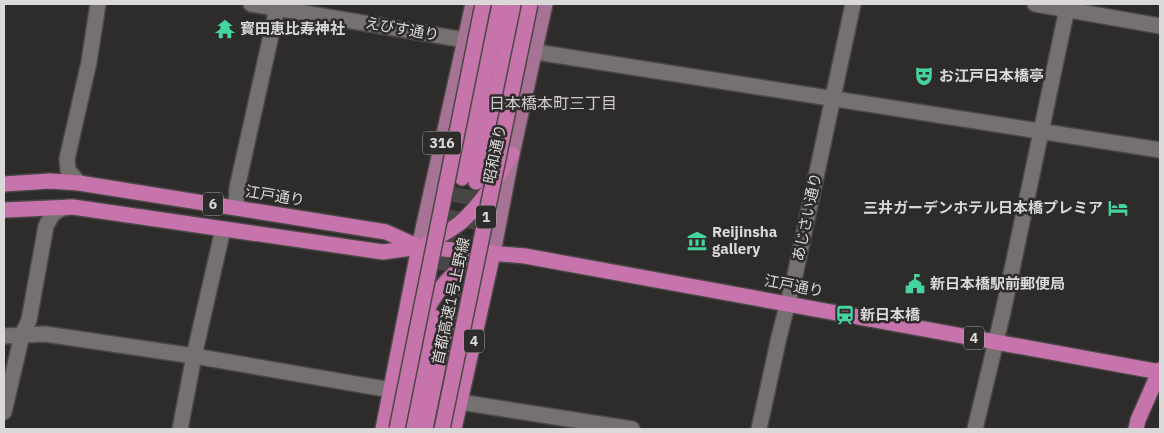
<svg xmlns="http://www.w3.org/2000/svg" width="1164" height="433" viewBox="0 0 1164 433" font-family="'IBM Plex Sans','Noto Sans JP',sans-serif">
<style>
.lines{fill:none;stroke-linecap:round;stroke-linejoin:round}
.highway-tunnel{stroke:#484545;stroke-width:15;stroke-dasharray:15 8;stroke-linecap:butt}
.minor-casing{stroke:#4a4747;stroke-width:18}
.major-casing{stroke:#4a4747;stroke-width:18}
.highway-casing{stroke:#4a4747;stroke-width:18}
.minor{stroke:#757171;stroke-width:15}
.major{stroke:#a67394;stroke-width:15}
.highway{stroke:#c674ab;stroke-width:15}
.highway-bridge-casing{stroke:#4a4747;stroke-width:18;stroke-linecap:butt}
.highway-bridge{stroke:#c674ab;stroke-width:15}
.labels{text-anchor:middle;stroke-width:5;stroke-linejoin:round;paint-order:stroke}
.shield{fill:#2e2b2b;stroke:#a6a4a4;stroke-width:1}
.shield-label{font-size:14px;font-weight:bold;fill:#dad8d8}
.poi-label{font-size:15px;font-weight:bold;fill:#dad8d8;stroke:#2e2b2b;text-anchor:start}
.street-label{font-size:15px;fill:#dad8d8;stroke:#2e2b2b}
.neighbourhood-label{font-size:16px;fill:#cfcbcc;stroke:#2e2b2b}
</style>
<rect width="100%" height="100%" fill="#2e2b2b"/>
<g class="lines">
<!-- highway-tunnel -->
<g class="highway-tunnel">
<polyline points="439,293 462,178"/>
<polyline points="448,318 476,182"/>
</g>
<defs>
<g id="minor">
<polyline points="251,4 465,40"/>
<polyline points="1035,4 1160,26"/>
<polyline points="536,52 1160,150"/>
<polyline points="79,183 68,170 67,159 89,62 98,4"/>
<polyline points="236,208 237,188 278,4"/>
<polyline points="4,336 45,334 194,356 391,390"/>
<polyline points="460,402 632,429"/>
<path d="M4 412 22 335 29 320 46 226C52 214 56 209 69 207"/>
<polyline points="180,429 194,356 223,229"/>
<polyline points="759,429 779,337 795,275 853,4"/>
<polyline points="975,429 1003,312 1068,4"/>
</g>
<g id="major">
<polyline points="419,247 473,4"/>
<polyline points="493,253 512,154 545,4"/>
</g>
<g id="highway">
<polyline points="462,178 500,4"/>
<polyline points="476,182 515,4"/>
<polyline points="4,184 50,181 79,183 386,232 419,247"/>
<polyline points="4,210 73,207 383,252 419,247 525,256 1160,372"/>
<path d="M427 243C438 237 450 231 460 223 482 204 497 178 512 154"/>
<path d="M420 321C438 289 452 267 487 255"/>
<polyline points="383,429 419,247"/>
<polyline points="410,429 434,317"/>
<polyline points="425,429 448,318"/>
<polyline points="454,429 493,253"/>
<polyline points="1136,429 1138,420 1160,370"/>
</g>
</defs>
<!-- minor casing -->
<use href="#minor" class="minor-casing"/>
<!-- major casing -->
<use href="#major" class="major-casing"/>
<!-- highway casing -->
<use href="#highway" class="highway-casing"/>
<!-- minor -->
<use href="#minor" class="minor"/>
<!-- major -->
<use href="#major" class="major"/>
<!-- highway -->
<use href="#highway" class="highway"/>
<defs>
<g id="highway-bridge">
<polyline points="397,429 483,4"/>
<polyline points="442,429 530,4"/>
</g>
</defs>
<!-- highway-bridge casing -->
<use href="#highway-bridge" class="highway-bridge-casing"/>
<!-- highway-bridge -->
<use href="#highway-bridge" class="highway-bridge"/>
</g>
<!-- icons -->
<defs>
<symbol id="temple-bare" viewBox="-9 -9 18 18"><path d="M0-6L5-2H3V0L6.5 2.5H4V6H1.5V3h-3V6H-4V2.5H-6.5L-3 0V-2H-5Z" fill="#45d49f" stroke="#2e2b2b" stroke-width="2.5" paint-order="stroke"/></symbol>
<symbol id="theatre-bare" viewBox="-9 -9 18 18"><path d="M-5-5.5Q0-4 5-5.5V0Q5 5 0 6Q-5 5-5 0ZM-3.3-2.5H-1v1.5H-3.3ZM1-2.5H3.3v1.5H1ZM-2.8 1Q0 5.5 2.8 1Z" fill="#45d49f" stroke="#2e2b2b" stroke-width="2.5" paint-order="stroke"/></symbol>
<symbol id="hotel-bare" viewBox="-9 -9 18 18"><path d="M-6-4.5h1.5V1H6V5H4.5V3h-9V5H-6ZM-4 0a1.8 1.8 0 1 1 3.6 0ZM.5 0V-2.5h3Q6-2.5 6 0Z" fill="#45d49f" stroke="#2e2b2b" stroke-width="2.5" paint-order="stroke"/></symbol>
<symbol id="museum-bare" viewBox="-9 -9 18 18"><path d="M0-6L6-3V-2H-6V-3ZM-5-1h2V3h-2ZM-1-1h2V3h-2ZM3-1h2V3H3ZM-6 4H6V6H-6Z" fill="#45d49f" stroke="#2e2b2b" stroke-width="2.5" paint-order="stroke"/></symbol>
<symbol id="civic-bare" viewBox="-9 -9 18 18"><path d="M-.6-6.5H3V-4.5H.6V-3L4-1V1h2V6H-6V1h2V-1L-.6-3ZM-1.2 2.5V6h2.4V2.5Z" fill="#45d49f" stroke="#2e2b2b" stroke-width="2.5" paint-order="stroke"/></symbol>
<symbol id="station-bare" viewBox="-9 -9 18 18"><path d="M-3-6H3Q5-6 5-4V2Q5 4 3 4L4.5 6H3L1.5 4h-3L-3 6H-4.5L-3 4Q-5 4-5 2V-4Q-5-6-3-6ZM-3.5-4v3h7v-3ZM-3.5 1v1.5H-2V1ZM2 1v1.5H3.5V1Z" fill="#45d49f" stroke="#2e2b2b" stroke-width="2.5" paint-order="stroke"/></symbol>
</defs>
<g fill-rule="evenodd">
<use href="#temple-bare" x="211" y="15" width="28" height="28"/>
<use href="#theatre-bare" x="910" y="62" width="28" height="28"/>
<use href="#hotel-bare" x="1104" y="194" width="28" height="28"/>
<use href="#museum-bare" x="683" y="227" width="28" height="28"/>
<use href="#civic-bare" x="901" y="270" width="28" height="28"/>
<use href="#station-bare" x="831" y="301" width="28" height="28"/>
</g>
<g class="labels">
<!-- shield labels -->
<g class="shield">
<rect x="423" y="131.5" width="38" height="23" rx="4"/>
<rect x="203" y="192.5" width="20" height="23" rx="4"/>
<rect x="476" y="205.5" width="20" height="23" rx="4"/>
<rect x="964" y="326.5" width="20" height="23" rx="4"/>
<rect x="464" y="329.5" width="20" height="23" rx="4"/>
</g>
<g class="shield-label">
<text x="442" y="148">316</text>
<text x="213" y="209">6</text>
<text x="486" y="222">1</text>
<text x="974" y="343">4</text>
<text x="474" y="346">4</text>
</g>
<!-- poi labels -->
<g class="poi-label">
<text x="240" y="34">寳田恵比寿神社</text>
<text x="939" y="81">お江戸日本橋亭</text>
<text x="1103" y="213" text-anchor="end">三井ガーデンホテル日本橋プレミア</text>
<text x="712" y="237">Reijinsha<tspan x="712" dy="17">gallery</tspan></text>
<text x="930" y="289">新日本橋駅前郵便局</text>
<text x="860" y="320">新日本橋</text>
</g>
<!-- street labels -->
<g class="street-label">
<text transform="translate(402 29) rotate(10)" y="5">えびす通り</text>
<text transform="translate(495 154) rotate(-78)" y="5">昭和通り</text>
<text transform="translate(275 196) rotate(9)" y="5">江戸通り</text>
<text transform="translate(807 217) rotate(-78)" y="5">あじさい通り</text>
<text transform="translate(794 286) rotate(11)" y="5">江戸通り</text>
<text transform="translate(451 301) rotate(-78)" y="5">首都高速1号上野線</text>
</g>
<!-- neighbourhood labels -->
<g class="neighbourhood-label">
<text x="553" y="109">日本橋本町三丁目</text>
</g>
</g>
<!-- border -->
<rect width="1164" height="433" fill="none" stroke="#dad8d8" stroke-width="10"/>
</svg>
